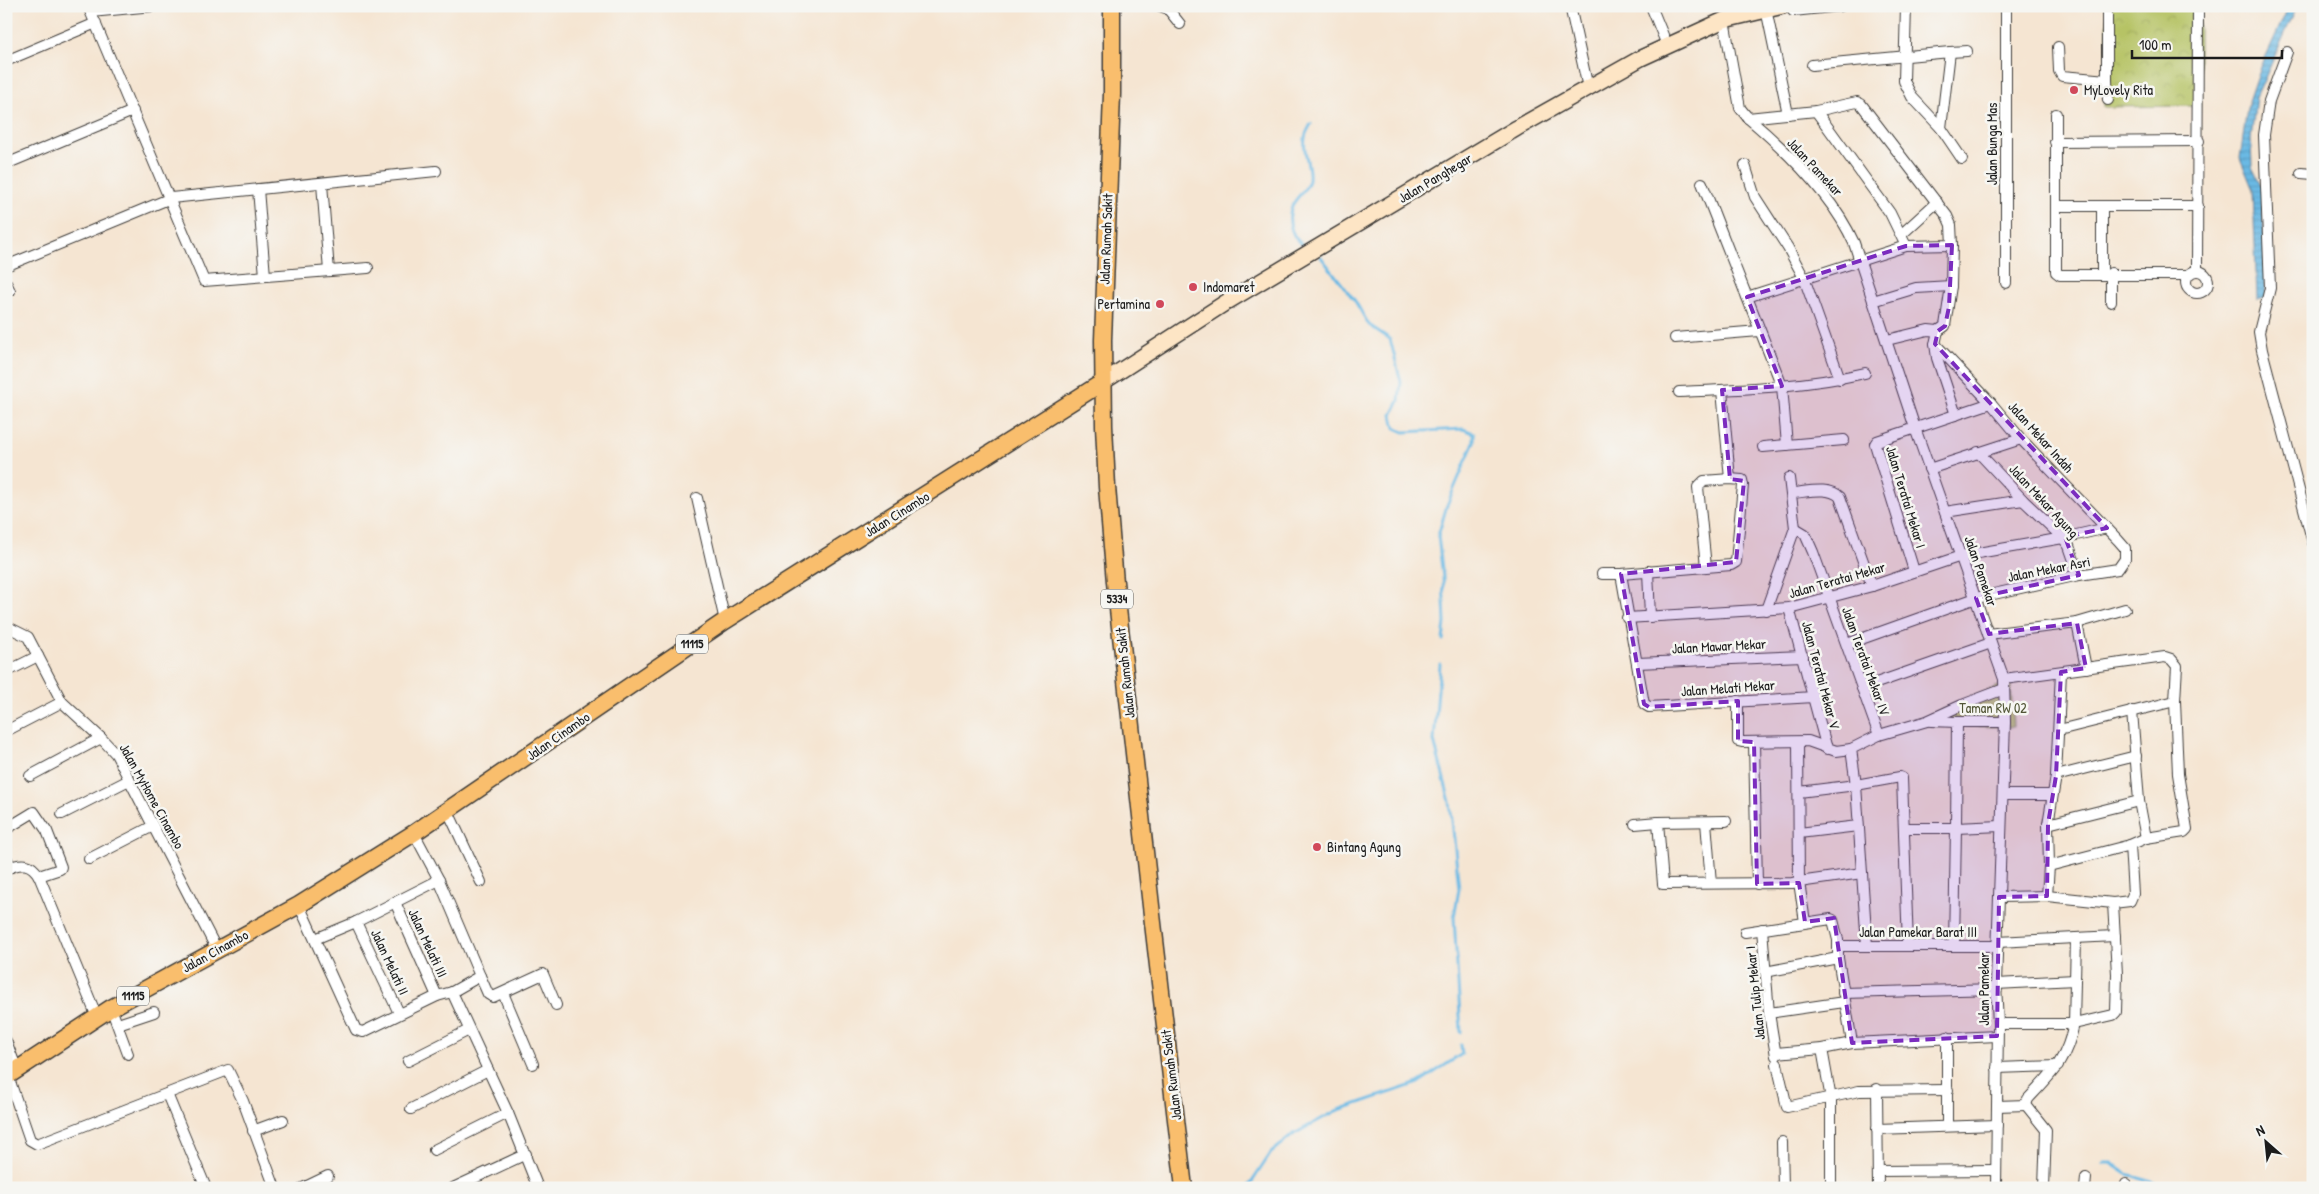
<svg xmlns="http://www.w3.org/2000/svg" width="2319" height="1194" viewBox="0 0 2319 1194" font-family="'Patrick Hand',sans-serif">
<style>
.park{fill:url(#park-crowns);stroke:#697040}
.water{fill:url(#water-rules);stroke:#436a80}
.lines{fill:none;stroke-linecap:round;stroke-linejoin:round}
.stream{stroke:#6ab9e4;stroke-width:3}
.street-casing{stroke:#3d3a37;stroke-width:12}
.secondary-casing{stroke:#3d3a37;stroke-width:18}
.primary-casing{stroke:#3d3a37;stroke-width:19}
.street{stroke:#fff;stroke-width:10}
.secondary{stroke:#fde5c5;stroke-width:15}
.primary{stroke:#f9be6d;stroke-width:16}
.marked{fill:#7b2cbf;fill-opacity:0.2;stroke:#7b2cbf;stroke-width:4;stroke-dasharray:10 6;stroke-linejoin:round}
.poi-dot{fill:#d1495b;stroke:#f6f6f2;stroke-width:2}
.labels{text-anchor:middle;stroke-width:5;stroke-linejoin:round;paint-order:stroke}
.shield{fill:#f6f6f2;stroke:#5d5d5c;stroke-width:1}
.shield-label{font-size:12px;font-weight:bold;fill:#1c1c1c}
.poi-label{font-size:14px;fill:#1c1c1c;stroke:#f6f6f2;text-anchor:start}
.street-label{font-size:14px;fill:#1c1c1c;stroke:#f6f6f2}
.park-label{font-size:14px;fill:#525636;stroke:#f6f6f2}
</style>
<defs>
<pattern id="park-crowns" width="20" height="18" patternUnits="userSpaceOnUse" patternTransform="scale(1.25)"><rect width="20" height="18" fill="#b6c365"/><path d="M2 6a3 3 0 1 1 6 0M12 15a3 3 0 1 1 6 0" fill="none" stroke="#9ca757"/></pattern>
<pattern id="water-rules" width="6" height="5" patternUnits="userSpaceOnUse" patternTransform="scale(1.25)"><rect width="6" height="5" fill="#6ab9e4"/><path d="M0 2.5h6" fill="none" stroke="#5b9ec3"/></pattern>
</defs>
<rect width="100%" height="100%" fill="#f6f6f2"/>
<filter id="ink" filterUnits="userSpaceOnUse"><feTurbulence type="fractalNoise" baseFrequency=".02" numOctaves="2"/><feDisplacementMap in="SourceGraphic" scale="10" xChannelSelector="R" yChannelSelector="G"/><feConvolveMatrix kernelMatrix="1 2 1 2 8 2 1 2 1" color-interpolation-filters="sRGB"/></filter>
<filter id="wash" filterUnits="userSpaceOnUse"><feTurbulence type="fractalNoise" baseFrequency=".0096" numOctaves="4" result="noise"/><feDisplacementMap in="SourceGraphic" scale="20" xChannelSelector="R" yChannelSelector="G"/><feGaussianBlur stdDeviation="1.12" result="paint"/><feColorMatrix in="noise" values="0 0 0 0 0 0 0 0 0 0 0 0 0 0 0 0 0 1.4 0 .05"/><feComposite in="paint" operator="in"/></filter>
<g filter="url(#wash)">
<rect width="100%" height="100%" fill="#f5e5d2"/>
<!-- park -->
<g class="park">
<polygon points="2108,6 2199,6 2199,106 2104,107"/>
<polygon points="2011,681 2013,727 1927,726 1930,714"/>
</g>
<!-- water -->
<polygon class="water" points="2286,6 2295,6 2295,11 2256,98 2251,139 2252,167 2262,187 2266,298 2257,300 2253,190 2240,158 2247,108 2261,67 2287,10"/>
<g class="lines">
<!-- stream -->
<g class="stream">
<path d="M1308 247C1292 242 1286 221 1292 206 1296 197 1308 189 1309 180 1311 165 1302 152 1305 138 1305 134 1309 128 1311 124"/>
<polyline points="1321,257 1355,301 1369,325 1390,339 1401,382 1399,401 1392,415 1395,428 1404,432 1463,429 1474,433 1474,442 1447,505 1438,536 1443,577 1445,623 1443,640"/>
<polyline points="1440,664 1434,741 1450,802 1454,839 1459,889 1454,917 1461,1032"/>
<polyline points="2103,1163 2110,1163 2127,1174 2152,1181 2156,1188"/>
<polyline points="1248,1188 1271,1153 1294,1134 1336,1111 1418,1083 1462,1054 1461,1045"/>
</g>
</g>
</g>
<g filter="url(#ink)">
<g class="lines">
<defs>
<g id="street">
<polyline points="88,6 204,281 368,268"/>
<polyline points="1160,6 1168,9 1180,24"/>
<polyline points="1570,6 1588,88"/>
<polyline points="1651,6 1667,45"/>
<polyline points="1906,6 1904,81 1912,97 1941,128 1962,159"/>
<polyline points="1766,9 1788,114"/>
<polyline points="1793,11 1841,6"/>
<polyline points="91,12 153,6"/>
<path d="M1724 20 1740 108 1748 118C1787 151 1833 196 1854 243L1915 428 2004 679 2005 722 1996 984 1998 1024 1996 1188"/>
<polyline points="2058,47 2059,71 2062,76 2107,80 2107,6"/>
<polyline points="1950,52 1967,51"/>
<polyline points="2287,52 2269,101 2264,135 2270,288 2259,332 2262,350 2313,543"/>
<polyline points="6,61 96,23"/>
<polyline points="1812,65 1950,52 1941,128"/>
<polyline points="2107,80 2108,100"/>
<polyline points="1816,111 1890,213 1906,246"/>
<polyline points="2056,114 2056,272 2060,275 2188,275"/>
<polyline points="2055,142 2199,141"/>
<polyline points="6,164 133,111"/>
<polyline points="1745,165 1755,197 1788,248 1804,278 1840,379"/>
<polyline points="2301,173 2313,174"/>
<polyline points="1702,183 1782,386 1787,445"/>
<polyline points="322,184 329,271"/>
<polyline points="258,189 265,276"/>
<polyline points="2056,206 2198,206"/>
<polyline points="2102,207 2102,273"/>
<polyline points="1902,234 1937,202"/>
<polyline points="6,266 171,198 436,171"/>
<polyline points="2197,271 2198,6"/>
<circle cx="2197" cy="282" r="11"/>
<polyline points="6,283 10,291"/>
<polyline points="2006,283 2006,6"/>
<polyline points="1747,297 1906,246 1952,245 1951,225 1947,216 1861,104 1857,102 1816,111 1748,118"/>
<polyline points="1873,301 1916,288 1951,286"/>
<polyline points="2111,302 2111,273"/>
<polyline points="1675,338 1759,331"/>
<polyline points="1887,340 1928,330 1938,331 1945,326 1951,286 1952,245"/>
<polyline points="1935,344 1937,358 1956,415"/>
<polyline points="1722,390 1730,479"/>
<path d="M1679 392C1741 389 1804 387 1865 373"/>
<polyline points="1763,447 1844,440"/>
<polyline points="1978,452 2023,500 2063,538 2069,546 2079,575"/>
<polyline points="1929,469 2021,439"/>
<path d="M1792 493C1807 492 1829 486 1840 497L1872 586"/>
<polyline points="697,498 725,621"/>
<polyline points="1945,512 2023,500"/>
<polyline points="1795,528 1805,534 1813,552 1879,735"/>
<polyline points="1706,567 1731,565 1736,562 1743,485 1742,480 1730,479 1704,481 1698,487 1706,567 1621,574 1644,704 1649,707 1814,697"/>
<polyline points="1648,571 1650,617"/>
<polyline points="1914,571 1875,444 1877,441 1991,403"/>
<polyline points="1602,574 1621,574"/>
<polyline points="1789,608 1827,749"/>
<polyline points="1766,610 1795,528 1789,478"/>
<polyline points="1627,618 1789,608 1872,586 1961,556 2063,538 2107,528"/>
<polyline points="2077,623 2125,609"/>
<polyline points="6,626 28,637 62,702 101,738 116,754 217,950"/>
<polyline points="1988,634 2077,623 2086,668"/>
<polyline points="1847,644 1976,598 2079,575 2118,569 2125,559 2125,548 2118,540 2021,439 1991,403 1935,344 1938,331"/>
<polyline points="1637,663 1803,656"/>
<polyline points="6,672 38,656"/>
<polyline points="2004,679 2165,657 2171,659 2177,666 2175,701 2178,774 2187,829 2184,832 2146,838 2130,845 2049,866"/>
<polyline points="1862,688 1991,643"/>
<polyline points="1738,701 1738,741 1742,742 1808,741 1836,751 1851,749"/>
<polyline points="2132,711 2139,801 2146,838"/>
<polyline points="1931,721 1957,722 1956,828 2001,826"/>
<polyline points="1957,722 2005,722"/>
<polyline points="2059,730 2175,701"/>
<polyline points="6,731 62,702"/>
<polyline points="1754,742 1757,884"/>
<polyline points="1798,742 1799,882 1805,922"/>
<polyline points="30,776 101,738"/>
<polyline points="2056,776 2136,756"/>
<polyline points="1799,792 1856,785 1900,777 1902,778 1908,946"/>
<polyline points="2003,795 2051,795"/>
<polyline points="447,809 481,882"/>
<polyline points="62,814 129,780"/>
<polyline points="1726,821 1658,822 1663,884 1792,883 1862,873"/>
<polyline points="1706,822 1711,883"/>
<polyline points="1635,824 1658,822"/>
<polyline points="2048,824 2139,801"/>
<polyline points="1904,828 1956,828 1954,945"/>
<polyline points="6,829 34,812 47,831 61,867 60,869 39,876"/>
<polyline points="1799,833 1858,826"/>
<polyline points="6,858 11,867"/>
<polyline points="89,859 153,826"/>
<path d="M6 869C21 862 31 862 39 876L97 1017"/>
<polyline points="2047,896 2049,866 2048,824 2056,776 2061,672"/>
<polyline points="1999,897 2047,896 2113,903 2130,901 2133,894 2130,845"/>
<polyline points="395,902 437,996"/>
<polyline points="299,905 356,1030 363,1032 437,996 452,992 480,976 439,880 414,833"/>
<polyline points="356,922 399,1013"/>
<polyline points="1762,929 1769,1013 1776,1056"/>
<polyline points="1745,932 1831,919 1833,920 1838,940 1838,958 1852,1043"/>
<polyline points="315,939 356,922 439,880"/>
<polyline points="1998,942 2115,936"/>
<polyline points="1838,946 1998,946"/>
<polyline points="1867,946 1856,785 1851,749 1879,735 1927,721 1962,705 2004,689"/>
<polyline points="1765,972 1838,958"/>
<polyline points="480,976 488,994 493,997 543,974 556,1005"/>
<polyline points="1996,984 2075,980"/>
<polyline points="452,992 508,1113 538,1188"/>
<polyline points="503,993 533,1064"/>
<polyline points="1843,993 1997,989"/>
<polyline points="111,1008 128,1054"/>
<polyline points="1769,1013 1844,1002"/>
<polyline points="118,1024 154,1012"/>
<polyline points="1998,1024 2074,1024 2076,938"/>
<polyline points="6,1041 17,1070"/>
<polyline points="1822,1049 1831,1099 1831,1188"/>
<polyline points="1776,1053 1822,1049 1852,1043 1997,1036"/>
<polyline points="408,1061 469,1030"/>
<polyline points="1777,1064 1787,1107 1859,1091 1948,1090"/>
<polyline points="1997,1068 2058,1066"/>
<polyline points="8,1076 30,1140 37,1144 228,1070 243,1101 275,1188"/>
<polyline points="1877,1089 1878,1188"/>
<polyline points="167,1094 206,1188"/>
<path d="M2026 1105 2028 1099C2054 1071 2066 1061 2074 1024L2113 1015 2116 1012 2117 974 2113 903"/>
<polyline points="2026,1105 2046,1130 2044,1188"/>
<polyline points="1997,1106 2026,1105"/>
<polyline points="411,1109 488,1070"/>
<polyline points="1947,1126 1947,1037"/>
<polyline points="1877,1129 1997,1125"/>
<polyline points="253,1131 283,1120"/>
<polyline points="1782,1142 1783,1188"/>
<polyline points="434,1150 508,1113"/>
<polyline points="1878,1171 1996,1170"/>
<polyline points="303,1188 328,1176"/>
<polyline points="453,1188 526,1154"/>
<polyline points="2085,1188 2086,1178"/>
<polyline points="2126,1188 2126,1184"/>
</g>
<polyline id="secondary" points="1103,382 1225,303 1517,128 1641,58 1724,20 1783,6"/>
<g id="primary">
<polyline points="1112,6 1112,94 1103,340 1104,426 1107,487 1115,582 1151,906 1184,1188"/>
<polyline points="6,1077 111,1008 299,905 414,833 725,621 1103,382"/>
</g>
</defs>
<!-- street casing -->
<use href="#street" class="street-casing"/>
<!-- secondary casing -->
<use href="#secondary" class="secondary-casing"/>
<!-- primary casing -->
<use href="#primary" class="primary-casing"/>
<!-- street -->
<use href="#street" class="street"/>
<!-- secondary -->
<use href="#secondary" class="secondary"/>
<!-- primary -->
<use href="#primary" class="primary"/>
</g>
</g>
<!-- marked area -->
<path class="marked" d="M1952 245 1949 307 1945 326 1938 331 1935 344 2107 528 2065 537 2079 575 1976 598 1989 634 2077 623 2086 668 2061 672 2056 776 2048 824 2047 896 1999 897 1997 1036 1852 1043 1834 918 1805 922 1799 883 1757 884 1754 742 1738 741V701L1649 707 1644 704 1621 574 1736 562 1744 481 1730 479 1722 390 1782 386 1747 297 1906 246Z"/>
<!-- markers -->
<g class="poi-dot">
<circle cx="2074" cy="90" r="5"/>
<circle cx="1193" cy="287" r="5"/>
<circle cx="1160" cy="304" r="5"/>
<circle cx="1317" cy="847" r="5"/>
</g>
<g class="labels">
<!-- shield labels -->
<g class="shield">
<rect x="1101" y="589.5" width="32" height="19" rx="4"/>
<rect x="676" y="634.5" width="32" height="19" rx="4"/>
<rect x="117" y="986.5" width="32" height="19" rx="4"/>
</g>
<g class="shield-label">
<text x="1117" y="603">5334</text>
<text x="692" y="648">11115</text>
<text x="133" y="1000">11115</text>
</g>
<!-- poi labels -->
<g class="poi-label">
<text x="2084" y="95">MyLovely Rita</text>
<text x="1203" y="292">Indomaret</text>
<text x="1150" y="309" text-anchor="end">Pertamina</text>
<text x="1327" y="852">Bintang Agung</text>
</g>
<!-- street labels -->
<g class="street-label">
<text transform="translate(1992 144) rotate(-90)" y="5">Jalan Bunga Mas</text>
<text transform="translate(1815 167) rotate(47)" y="5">Jalan Pamekar</text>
<text transform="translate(1435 178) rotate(-31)" y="5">Jalan Panghegar</text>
<text transform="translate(1106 239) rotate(-88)" y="5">Jalan Rumah Sakit</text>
<text transform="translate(2041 437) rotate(48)" y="5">Jalan Mekar Indah</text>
<text transform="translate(1906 497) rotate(73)" y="5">Jalan Teratai Mekar I</text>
<text transform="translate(2044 501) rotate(47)" y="5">Jalan Mekar Agung</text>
<text transform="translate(897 514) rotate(-32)" y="5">Jalan Cinambo</text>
<text transform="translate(2049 569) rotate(-11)" y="5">Jalan Mekar Asri</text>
<text transform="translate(1981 571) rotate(71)" y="5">Jalan Pamekar</text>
<text transform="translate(1837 580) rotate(-16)" y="5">Jalan Teratai Mekar</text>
<text transform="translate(1719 646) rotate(-3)" y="5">Jalan Mawar Mekar</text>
<text transform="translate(1866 661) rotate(70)" y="5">Jalan Teratai Mekar IV</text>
<text transform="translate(1125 673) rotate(-96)" y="5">Jalan Rumah Sakit</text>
<text transform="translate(1821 675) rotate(75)" y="5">Jalan Teratai Mekar V</text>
<text transform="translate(1728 688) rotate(-4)" y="5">Jalan Melati Mekar</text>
<text transform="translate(558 736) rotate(-35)" y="5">Jalan Cinambo</text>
<text transform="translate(152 796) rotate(61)" y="5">Jalan MyHome Cinambo</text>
<text x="1918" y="937">Jalan Pamekar Barat III</text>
<text transform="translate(428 943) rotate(65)" y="5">Jalan Melati III</text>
<text transform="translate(215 951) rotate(-29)" y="5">Jalan Cinambo</text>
<text transform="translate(390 962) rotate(65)" y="5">Jalan Melati II</text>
<text transform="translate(1984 989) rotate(-90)" y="5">Jalan Pamekar</text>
<text transform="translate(1755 993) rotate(-96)" y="5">Jalan Tulip Mekar I</text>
<text transform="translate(1171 1075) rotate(-97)" y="5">Jalan Rumah Sakit</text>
</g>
<!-- park labels -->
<g class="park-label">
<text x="1993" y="713">Taman RW 02</text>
</g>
</g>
<!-- margin -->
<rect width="2319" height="1194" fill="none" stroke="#f6f6f2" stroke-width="25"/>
<!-- north arrow -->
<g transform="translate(2266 1142) rotate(333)" stroke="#f6f6f2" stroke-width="4" paint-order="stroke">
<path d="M0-4L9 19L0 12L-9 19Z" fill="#1c1c1c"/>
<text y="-8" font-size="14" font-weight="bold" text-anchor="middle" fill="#1c1c1c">N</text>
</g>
<!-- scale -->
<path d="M2132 50v8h150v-8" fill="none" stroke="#1c1c1c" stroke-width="2.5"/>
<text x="2139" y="50" font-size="15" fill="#1c1c1c" stroke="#f6f6f2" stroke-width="4" paint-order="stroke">100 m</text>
</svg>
